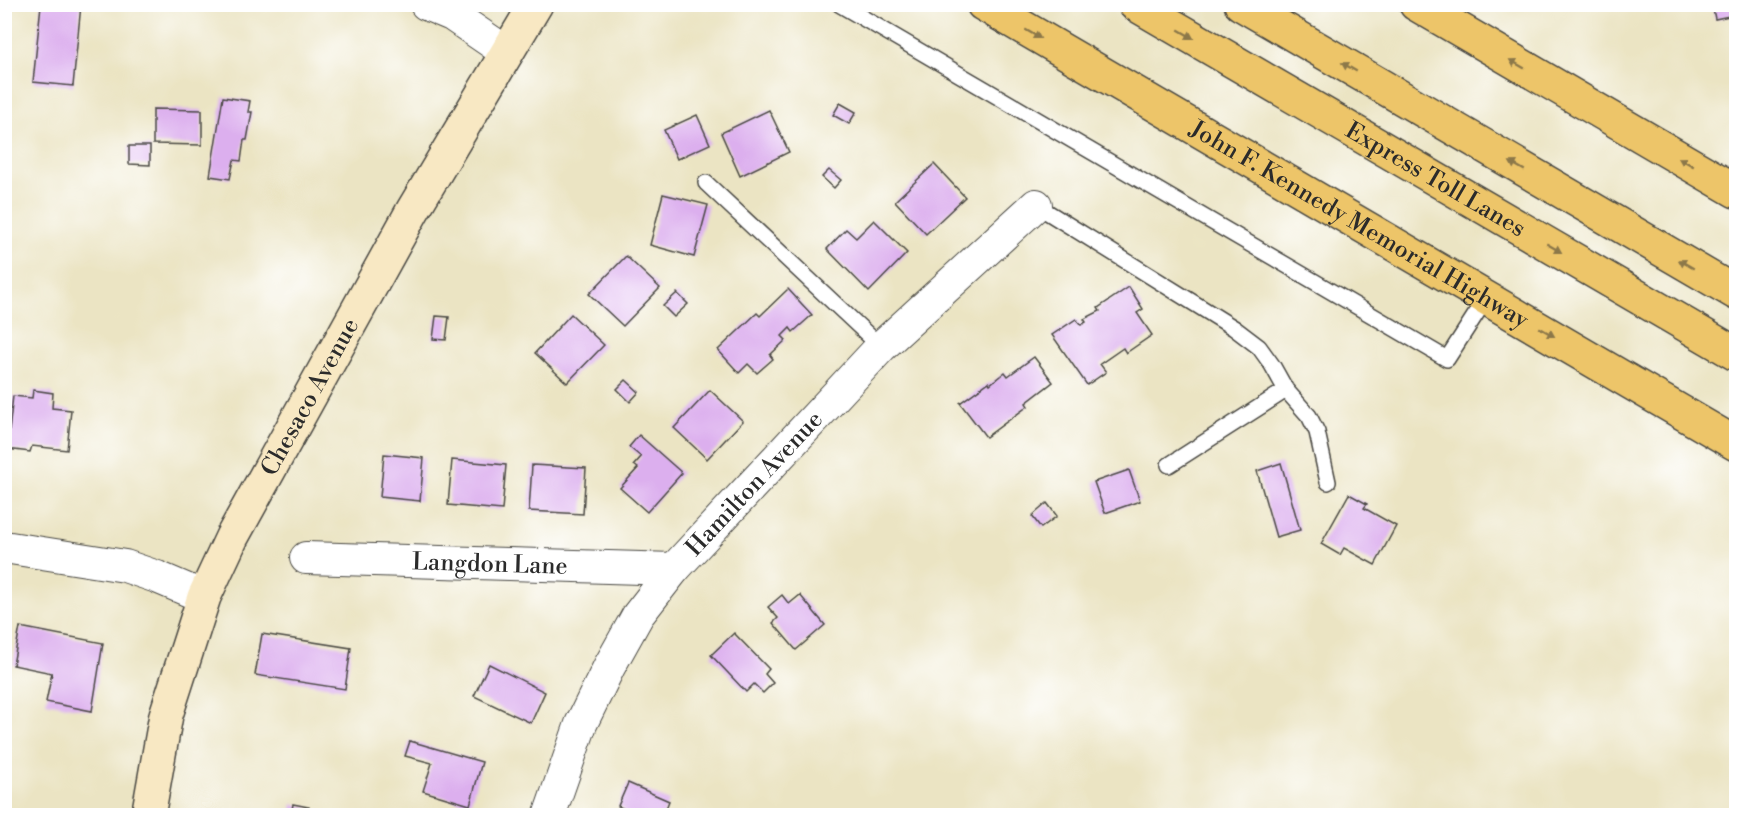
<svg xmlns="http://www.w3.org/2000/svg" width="1741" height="820" viewBox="0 0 1741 820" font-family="'Libre Bodoni',serif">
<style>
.building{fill:#dcafee}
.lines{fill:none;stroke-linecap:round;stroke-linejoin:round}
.lane-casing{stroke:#484742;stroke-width:18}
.street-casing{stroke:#484742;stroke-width:34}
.secondary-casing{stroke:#484742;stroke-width:36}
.highway-casing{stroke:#484742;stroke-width:36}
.lane{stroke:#fff;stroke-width:15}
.street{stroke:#fff;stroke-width:32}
.secondary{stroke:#f8e8c3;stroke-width:33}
.highway{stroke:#edc569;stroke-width:33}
.oneway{fill:#8c784a}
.labels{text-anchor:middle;stroke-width:5;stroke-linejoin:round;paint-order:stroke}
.street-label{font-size:24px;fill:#2b2b2b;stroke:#fff}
</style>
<rect width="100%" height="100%" fill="#fff"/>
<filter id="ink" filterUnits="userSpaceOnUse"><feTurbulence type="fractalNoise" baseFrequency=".0167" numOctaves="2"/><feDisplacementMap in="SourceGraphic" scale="12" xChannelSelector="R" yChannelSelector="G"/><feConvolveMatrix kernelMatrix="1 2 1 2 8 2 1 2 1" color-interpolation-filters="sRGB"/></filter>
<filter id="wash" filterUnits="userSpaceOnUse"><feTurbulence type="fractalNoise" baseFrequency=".008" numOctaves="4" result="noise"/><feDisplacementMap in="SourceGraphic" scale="24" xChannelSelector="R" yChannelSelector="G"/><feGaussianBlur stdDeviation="1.35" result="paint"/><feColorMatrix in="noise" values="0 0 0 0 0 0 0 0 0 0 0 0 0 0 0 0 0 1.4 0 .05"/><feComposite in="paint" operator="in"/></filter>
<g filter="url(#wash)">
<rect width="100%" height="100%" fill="#ebe4c3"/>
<g id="blocks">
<!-- building -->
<g class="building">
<polygon points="1712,4 1732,4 1734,15 1715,19"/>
<polygon points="41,5 81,5 73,86 33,82"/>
<polygon points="223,97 250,101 248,112 252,112 247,140 244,140 241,161 234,160 230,179 210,176"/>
<polygon points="840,103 856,112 849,124 833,115"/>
<polygon points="153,109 202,110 202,145 153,144"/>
<polygon points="769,110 789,152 740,176 721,133"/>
<polygon points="697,115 710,144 677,159 664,130"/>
<polygon points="129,146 150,146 150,165 129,164"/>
<polygon points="934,164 965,197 926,234 895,201"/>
<polygon points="829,170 841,180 834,188 822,177"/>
<polygon points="663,194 708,205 694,257 650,245"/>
<polygon points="874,220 907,253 869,292 827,249 846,229 856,238"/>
<polygon points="626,256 660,288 623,326 589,294"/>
<polygon points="1129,287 1143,309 1137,313 1152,335 1126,353 1123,348 1100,364 1106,372 1087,385 1052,335 1076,319 1081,325 1086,322 1084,319 1100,311 1098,308"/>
<polygon points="788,289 812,315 793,332 790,328 782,336 786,340 770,355 773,359 757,373 748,364 739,373 718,350 757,313 760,316"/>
<polygon points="677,293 688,304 674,317 663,306"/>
<polygon points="571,314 604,345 567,383 535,353"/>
<polygon points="436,316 449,317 446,340 433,339"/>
<polygon points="1034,357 1053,382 1026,403 1028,406 986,437 960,403 989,382 990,384 1005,372 1008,376"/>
<polygon points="626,380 639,392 630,402 617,389"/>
<polygon points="33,390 53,393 52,408 71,410 67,450 32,446 30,452 7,449 13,396 32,398"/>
<polygon points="710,390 743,421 707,459 674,428"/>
<polygon points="639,435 682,473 647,512 620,488 638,468 634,465 641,457 629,447"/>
<polygon points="384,454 424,458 420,501 380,497"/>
<polygon points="452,460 506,465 502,510 448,505"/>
<polygon points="1281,463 1300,530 1276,537 1257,471"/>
<polygon points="532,465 586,468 583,514 529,511"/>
<polygon points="1129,470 1140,501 1105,513 1094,482"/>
<polygon points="1349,494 1367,504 1364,508 1396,526 1375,565 1344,548 1340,555 1321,544"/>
<polygon points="1047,503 1057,516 1041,528 1032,516"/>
<polygon points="782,595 789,604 800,595 825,625 796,650 773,623 778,618 768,607"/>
<polygon points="20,627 103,643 92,711 46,702 52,673 13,665"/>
<polygon points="734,633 769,669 765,674 773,683 763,693 754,684 746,692 711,655"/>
<polygon points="262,634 351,648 345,689 255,675"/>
<polygon points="489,664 545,692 531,723 474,696"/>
<polygon points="410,741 482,762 470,805 423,791 432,763 405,756"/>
<polygon points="628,783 669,801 663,816 621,816 624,809 618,806"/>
<polygon points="293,804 309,807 308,816 291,816"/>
</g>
</g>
</g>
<g filter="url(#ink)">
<use href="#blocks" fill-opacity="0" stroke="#484742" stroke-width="1.5"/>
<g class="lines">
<defs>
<g id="lane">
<polyline points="839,4 1447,359 1487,297"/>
<polyline points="706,183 881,347"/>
<polyline points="1036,205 1234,328 1259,347 1272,365 1286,390 1309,416 1317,432 1328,482"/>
<polyline points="1169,465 1286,390"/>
</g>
<g id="street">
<polyline points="426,4 452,15 506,52"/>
<polyline points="4,547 125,566 157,577 204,597"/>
<path id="s1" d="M306 558 674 569"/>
<path id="s2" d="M549 816 581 724 609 667 638 615 674 569 881 347 1036 205"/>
</g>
<g id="secondary">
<path id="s3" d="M148 816 166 715 204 597 232 537 413 210 536 4"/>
</g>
<g id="highway">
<path id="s4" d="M983 4 1736 444"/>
<path id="s5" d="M1135 4 1736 354"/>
<polyline points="1241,4 1736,293"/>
<polyline points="1416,4 1736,191"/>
</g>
</defs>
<!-- lane casing -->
<use href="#lane" class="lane-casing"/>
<!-- street casing -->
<use href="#street" class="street-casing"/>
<!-- secondary casing -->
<use href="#secondary" class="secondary-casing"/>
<!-- highway casing -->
<use href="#highway" class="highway-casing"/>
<!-- lane -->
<use href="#lane" class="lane"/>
<!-- street -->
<use href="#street" class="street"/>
<!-- secondary -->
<use href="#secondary" class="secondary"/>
<!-- highway -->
<use href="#highway" class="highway"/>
</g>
<!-- one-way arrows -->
<defs><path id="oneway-solid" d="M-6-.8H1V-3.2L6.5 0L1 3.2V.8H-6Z" transform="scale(1.5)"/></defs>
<g class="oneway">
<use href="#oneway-solid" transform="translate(1033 34) rotate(30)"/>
<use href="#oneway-solid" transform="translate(1186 34) rotate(30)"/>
<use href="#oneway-solid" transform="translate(1517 64) rotate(-150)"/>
<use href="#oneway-solid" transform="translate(1349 67) rotate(-150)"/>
<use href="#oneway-solid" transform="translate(1686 162) rotate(-150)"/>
<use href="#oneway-solid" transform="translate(1517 166) rotate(-150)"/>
<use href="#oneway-solid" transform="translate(1554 248) rotate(30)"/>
<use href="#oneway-solid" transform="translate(1686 264) rotate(-150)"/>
<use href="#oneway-solid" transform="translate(1547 332) rotate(30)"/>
</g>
</g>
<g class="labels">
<!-- street labels -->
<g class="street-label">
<text dy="8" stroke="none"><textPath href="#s5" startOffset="348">Express Toll Lanes</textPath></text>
<text dy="8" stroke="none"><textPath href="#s4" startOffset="436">John F. Kennedy Memorial Highway</textPath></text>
<text dy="8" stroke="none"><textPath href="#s3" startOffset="453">Chesaco Avenue</textPath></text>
<text dy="8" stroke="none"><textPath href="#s2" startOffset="396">Hamilton Avenue</textPath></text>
<text dy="8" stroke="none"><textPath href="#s1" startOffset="184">Langdon Lane</textPath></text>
</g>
</g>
<!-- margin -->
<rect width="1741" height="820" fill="none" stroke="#fff" stroke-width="24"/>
</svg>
